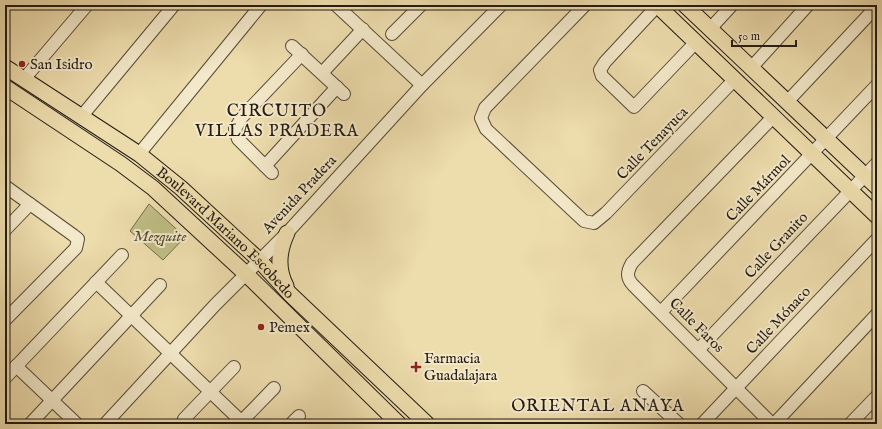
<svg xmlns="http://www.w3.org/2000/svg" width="882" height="429" viewBox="0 0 882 429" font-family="'IM FELL English',serif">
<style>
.green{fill:#bfbe85;stroke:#716c4c}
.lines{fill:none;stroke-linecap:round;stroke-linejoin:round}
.minor-casing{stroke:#564b38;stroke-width:14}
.major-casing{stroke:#231b12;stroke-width:17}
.minor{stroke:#f3e8c9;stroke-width:12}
.major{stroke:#eddcac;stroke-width:15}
.poi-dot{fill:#8f2418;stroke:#f3e8c9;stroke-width:1.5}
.labels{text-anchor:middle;stroke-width:4;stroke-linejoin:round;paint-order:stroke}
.poi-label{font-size:15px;fill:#231b12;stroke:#f3e8c9;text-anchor:start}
.street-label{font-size:15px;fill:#231b12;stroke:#f3e8c9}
.park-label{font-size:15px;font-style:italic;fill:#524c34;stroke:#f3e8c9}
.quarter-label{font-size:17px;letter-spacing:1px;fill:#231b12;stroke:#f3e8c9}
</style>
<rect width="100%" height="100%" fill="#eddcac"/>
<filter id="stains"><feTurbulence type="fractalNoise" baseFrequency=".005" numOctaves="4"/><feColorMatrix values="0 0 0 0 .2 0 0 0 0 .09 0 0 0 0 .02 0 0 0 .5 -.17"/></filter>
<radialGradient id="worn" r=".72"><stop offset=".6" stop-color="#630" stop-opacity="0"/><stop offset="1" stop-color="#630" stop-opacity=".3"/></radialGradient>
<!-- green -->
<polygon class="green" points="149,204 185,237 163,260 130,231"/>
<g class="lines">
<defs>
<g id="minor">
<polyline points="336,5 422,85"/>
<polyline points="585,5 485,108 481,118 486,129 584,221 594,223 606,213 735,79"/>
<polyline points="658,5 605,62 600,70 602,76 634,107 696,42"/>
<polyline points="710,29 732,5"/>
<polyline points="392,34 421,5"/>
<polyline points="292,46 344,94"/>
<polyline points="751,68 808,5"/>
<polyline points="322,73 363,29"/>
<polyline points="24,79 87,5"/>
<polyline points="787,102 877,6"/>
<polyline points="81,117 174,5"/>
<polyline points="139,154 261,5"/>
<polyline points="265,166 337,87"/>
<polyline points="272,173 238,139 235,129 242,117 302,54"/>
<polyline points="5,186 73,235 78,239 76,248 5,320"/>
<polyline points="5,230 30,204"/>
<polyline points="96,282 244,424"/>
<polyline points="661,312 877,85"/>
<polyline points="699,349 877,163"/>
<polyline points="16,366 77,424"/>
<polyline points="5,378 122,255"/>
<polyline points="643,391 679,424"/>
<polyline points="184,419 234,367"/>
<polyline points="30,424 160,285"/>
<polyline points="105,424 215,305 287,233 422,85 501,5"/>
<polyline points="239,424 274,388"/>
<polyline points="291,424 299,416"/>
<polyline points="702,424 877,239"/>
<path d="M772 424 633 285C626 277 627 272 632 263L773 117"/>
<polyline points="774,424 877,314"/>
<polyline points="850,424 877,396"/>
</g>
<g id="major">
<polyline points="657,5 877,216"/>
<polyline points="685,5 877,187"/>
<path id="s1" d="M5 67 139 154 181 188 259 260 290 294 427 424"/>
<polyline points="5,87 121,164 153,188 246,274 399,424"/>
<path d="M286 286C277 269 279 250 287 233"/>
</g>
</defs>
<!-- minor casing -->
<use href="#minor" class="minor-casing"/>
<!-- major casing -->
<use href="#major" class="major-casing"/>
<!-- minor -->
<use href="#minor" class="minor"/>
<!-- major -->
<use href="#major" class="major"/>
</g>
<!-- markers -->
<g class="poi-dot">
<circle cx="22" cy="64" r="4"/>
<circle cx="261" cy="327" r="4"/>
<path d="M414 361h4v4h4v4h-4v4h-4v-4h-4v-4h4z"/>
</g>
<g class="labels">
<!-- poi labels -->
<g class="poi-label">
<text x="30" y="69">San Isidro</text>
<text x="269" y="332">Pemex</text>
<text x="424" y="363">Farmacia<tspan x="424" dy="17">Guadalajara</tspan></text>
</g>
<!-- street labels -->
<g class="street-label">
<text transform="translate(652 143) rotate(-46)" y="5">Calle Tenayuca</text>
<text transform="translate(758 188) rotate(-46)" y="5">Calle Mármol</text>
<text transform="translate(299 194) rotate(-47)" y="5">Avenida Pradera</text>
<text dy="5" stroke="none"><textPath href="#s1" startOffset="277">Boulevard Mariano Escobedo</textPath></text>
<text transform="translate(776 245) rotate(-47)" y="5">Calle Granito</text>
<text transform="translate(778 320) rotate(-47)" y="5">Calle Mónaco</text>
<text transform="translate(697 325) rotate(45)" y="5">Calle Faros</text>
</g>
<!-- park labels -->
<g class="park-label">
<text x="160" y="241">Mezquite</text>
</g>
<!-- quarter labels -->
<g class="quarter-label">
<text x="277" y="116">CIRCUITO<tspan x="277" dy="20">VILLAS PRADERA</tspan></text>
<text x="598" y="411">ORIENTAL ANAYA</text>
</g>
</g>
<!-- margin -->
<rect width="882" height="429" fill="none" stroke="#eddcac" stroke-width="20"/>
<rect x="6" y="6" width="870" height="417" fill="none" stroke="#231b12" stroke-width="2"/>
<rect x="10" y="10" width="862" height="409" fill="none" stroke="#231b12"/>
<!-- scale -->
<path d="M732 40v6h64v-6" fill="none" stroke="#231b12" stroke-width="2"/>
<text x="738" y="40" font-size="12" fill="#231b12" stroke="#f3e8c9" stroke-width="3" paint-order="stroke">50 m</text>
<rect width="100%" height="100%" filter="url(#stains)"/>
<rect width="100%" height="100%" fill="url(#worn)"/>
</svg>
